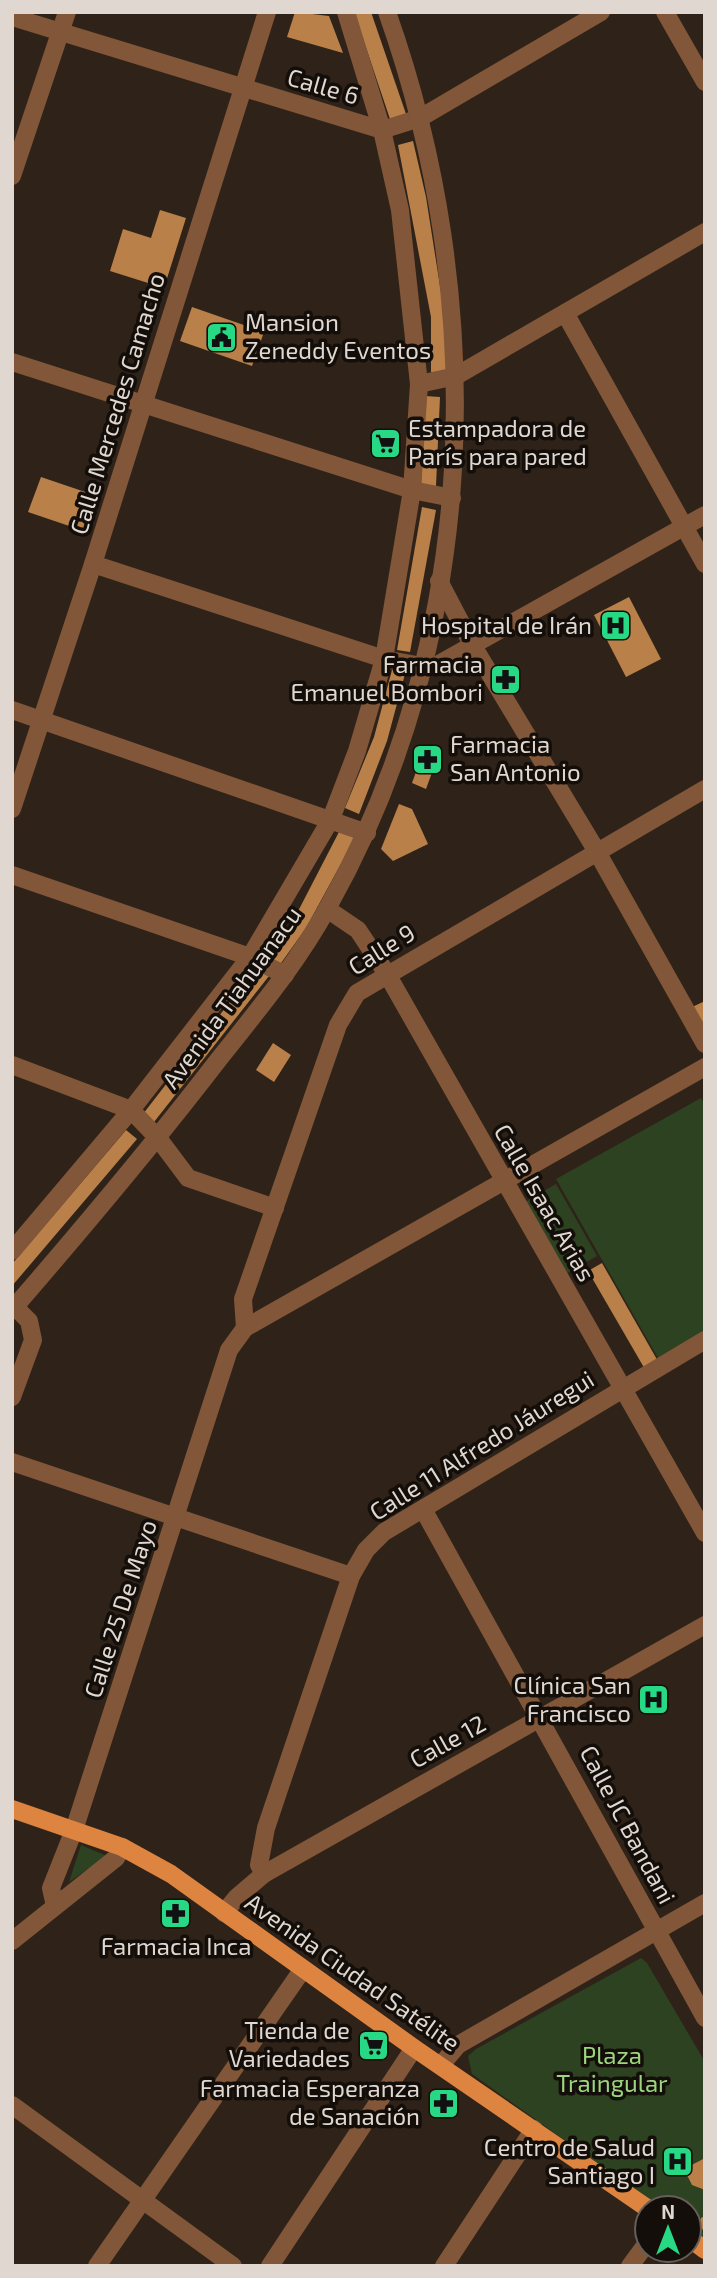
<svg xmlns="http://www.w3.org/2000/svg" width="717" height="2278" viewBox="0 0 717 2278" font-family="'Exo 2',sans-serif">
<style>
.green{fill:#2c4220}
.building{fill:#b9804a}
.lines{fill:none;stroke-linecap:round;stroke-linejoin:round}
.minor{stroke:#825638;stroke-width:18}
.major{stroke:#dd8441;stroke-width:18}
.labels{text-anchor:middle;stroke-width:7;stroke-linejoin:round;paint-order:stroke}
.street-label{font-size:24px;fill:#dfd7d0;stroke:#130e09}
.poi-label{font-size:24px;fill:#dfd7d0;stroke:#130e09;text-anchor:end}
.park-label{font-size:24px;fill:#9cd57e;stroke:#130e09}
</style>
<rect width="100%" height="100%" fill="#2f2319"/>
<!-- green -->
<g class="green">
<polygon points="701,1098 705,1105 705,1341 662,1365 556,1179"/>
<polygon points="556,1184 597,1256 564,1275 523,1203"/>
<polygon points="81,1845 107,1856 69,1882"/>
<polygon points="641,1958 647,1963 705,2062 705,2240 689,2229 689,2208 659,2208 472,2074 468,2056 476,2049"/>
</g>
<!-- building -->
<g class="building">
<polygon points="295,12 329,16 343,53 287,37"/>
<polygon points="354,12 371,12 406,114 390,119"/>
<polygon points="413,141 426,197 445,318 446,372 431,372 431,317 398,145"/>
<polygon points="160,210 186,218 164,288 110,271 123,229 151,238"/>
<polygon points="192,307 264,332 252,366 180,341"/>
<polygon points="425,396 440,397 436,486 421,485"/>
<polygon points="41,477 97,496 84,531 28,512"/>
<polygon points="422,507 436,510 410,652 397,650"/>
<polygon points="629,597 661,659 626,677 594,615"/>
<polygon points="392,670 405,674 387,741 359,814 345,808 374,737"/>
<polygon points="425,747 437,759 426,789 412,783"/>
<polygon points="399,804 412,809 428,844 393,861 381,849"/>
<polygon points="340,830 355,838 306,928 279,966 268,957 294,919"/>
<polygon points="257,967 269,976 154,1122 143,1114"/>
<polygon points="705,1001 705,1032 690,1008"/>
<polygon points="273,1043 291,1055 274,1082 256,1070"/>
<polygon points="126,1130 137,1139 12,1286 12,1264"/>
<polygon points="602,1263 659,1363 646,1371 588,1271"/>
<polygon points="705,2158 705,2190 692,2185 684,2169"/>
<polygon points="702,2217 705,2218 705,2231 696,2225"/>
</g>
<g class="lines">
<!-- minor -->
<g class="minor">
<polyline points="665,12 705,82"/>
<polyline points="12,17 382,130 420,118 601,12"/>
<polyline points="12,176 67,12"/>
<polyline points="565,313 705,564"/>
<polyline points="12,362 412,490 452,498"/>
<polyline points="419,384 456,376 705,232"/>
<polyline points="93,564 384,659 422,666 437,665 705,515"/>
<polyline points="439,581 473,646 596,850 705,1044"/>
<polyline points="12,710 367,833"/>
<polyline points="12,809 93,564 267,12"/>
<polyline points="12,875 250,957 285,975"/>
<polyline points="327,909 358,930 387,974 705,1533"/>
<polyline points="12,1065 131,1110 158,1138 188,1178 275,1208"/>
<polyline points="12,1251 131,1110 250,957 331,819 357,751 384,659 412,490 419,384 400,210 382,130 346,12"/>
<path d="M12 1310C83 1228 153 1145 219 1059 258 1010 298 962 328 907 480 636 490 302 387 12"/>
<polyline points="245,1328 243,1299 338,1025 357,993 705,789"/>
<polyline points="12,1397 33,1340 29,1321 15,1307"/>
<polyline points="12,1462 351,1576"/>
<polyline points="423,1509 705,2018"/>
<polyline points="264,1874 259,1865 266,1828 351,1576 366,1550 384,1532 705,1340"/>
<polyline points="55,1906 51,1888 74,1830 229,1350 245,1328 705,1067"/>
<polyline points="224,1913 237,1897 264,1874 705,1625"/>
<polyline points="12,1941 116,1858 122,1847"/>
<polyline points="441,2065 458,2045 705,1903"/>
<polyline points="12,2105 233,2266"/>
<polyline points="97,2266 303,1969"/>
<polyline points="270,2266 414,2048"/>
<polyline points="444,2266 534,2129"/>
<polyline points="630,2266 647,2243"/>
</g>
<!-- major -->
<g class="major">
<polyline points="12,1809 122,1847 171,1874 414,2048 647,2208"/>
<polyline points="689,2238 705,2250"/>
</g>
</g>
<!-- icons -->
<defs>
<symbol id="civic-square" viewBox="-11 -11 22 22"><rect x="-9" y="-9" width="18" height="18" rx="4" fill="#27d885" stroke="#130e09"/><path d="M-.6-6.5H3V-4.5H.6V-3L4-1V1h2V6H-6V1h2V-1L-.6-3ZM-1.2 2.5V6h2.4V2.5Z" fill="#111"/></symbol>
<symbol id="supermarket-square" viewBox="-11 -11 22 22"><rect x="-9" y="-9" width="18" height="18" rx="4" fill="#27d885" stroke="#130e09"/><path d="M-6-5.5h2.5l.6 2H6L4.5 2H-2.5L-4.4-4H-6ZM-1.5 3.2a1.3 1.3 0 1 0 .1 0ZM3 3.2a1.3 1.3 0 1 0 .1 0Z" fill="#111"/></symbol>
<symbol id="hospital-square" viewBox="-11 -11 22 22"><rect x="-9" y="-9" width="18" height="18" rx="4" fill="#27d885" stroke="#130e09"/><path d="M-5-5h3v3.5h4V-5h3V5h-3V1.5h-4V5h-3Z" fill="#111"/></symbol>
<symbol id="pharmacy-square" viewBox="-11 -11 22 22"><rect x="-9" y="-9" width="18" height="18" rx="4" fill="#27d885" stroke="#130e09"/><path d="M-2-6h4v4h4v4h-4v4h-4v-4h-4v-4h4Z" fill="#111"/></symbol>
</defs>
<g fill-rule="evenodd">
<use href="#civic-square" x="204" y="320" width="35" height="35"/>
<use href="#supermarket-square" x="368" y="426" width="35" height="35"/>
<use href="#hospital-square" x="598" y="608" width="35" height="35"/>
<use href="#pharmacy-square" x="488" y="662" width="35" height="35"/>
<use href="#pharmacy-square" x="410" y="742" width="35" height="35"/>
<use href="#hospital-square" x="636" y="1682" width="35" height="35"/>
<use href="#pharmacy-square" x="158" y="1896" width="35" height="35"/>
<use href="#supermarket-square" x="356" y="2028" width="35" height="35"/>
<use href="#pharmacy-square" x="426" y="2086" width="35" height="35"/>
<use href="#hospital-square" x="660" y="2144" width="35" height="35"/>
</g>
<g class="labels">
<!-- street labels -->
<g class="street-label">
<text transform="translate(323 87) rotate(16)" y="8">Calle 6</text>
<text transform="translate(118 404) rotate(-73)" y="8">Calle Mercedes Camacho</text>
<text transform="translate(382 950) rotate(-32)" y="8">Calle 9</text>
<text transform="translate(232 998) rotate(-54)" y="8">Avenida Tiahuanacu</text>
<text transform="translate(544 1203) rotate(60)" y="8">Calle Isaac Arias</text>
<text transform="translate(482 1446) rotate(-32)" y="8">Calle 11 Alfredo Jáuregui</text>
<text transform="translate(121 1609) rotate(-72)" y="8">Calle 25 De Mayo</text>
<text transform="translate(448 1742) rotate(-29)" y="8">Calle 12</text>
<text transform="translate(627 1825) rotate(62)" y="8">Calle JC Bandani</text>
<text transform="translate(352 1973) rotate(35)" y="8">Avenida Ciudad Satélite</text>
</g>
<!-- poi labels -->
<g class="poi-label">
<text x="245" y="331" text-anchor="start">Mansion<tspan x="245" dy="28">Zeneddy Eventos</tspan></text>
<text x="408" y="437" text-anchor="start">Estampadora de<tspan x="408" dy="28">París para pared</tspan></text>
<text x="592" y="634">Hospital de Irán</text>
<text x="483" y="673">Farmacia<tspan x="483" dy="28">Emanuel Bombori</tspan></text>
<text x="450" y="753" text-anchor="start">Farmacia<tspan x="450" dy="28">San Antonio</tspan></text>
<text x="631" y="1694">Clínica San<tspan x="631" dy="28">Francisco</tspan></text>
<text x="176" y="1955" text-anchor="middle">Farmacia Inca</text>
<text x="350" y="2039">Tienda de<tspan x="350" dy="28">Variedades</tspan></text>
<text x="420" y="2097">Farmacia Esperanza<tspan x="420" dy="28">de Sanación</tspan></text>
<text x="655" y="2156">Centro de Salud<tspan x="655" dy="28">Santiago I</tspan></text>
</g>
<!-- park labels -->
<g class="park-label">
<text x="612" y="2064">Plaza<tspan x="612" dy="28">Traingular</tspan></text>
</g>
</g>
<!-- border -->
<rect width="717" height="2278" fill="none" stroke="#dfd7d0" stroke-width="28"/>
<!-- north arrow -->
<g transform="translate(668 2229)"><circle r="33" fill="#130e09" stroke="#655e59" stroke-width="2"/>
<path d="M0-5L12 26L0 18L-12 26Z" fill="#27d885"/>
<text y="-10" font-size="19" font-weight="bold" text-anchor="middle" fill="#dfd7d0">N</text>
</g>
</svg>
